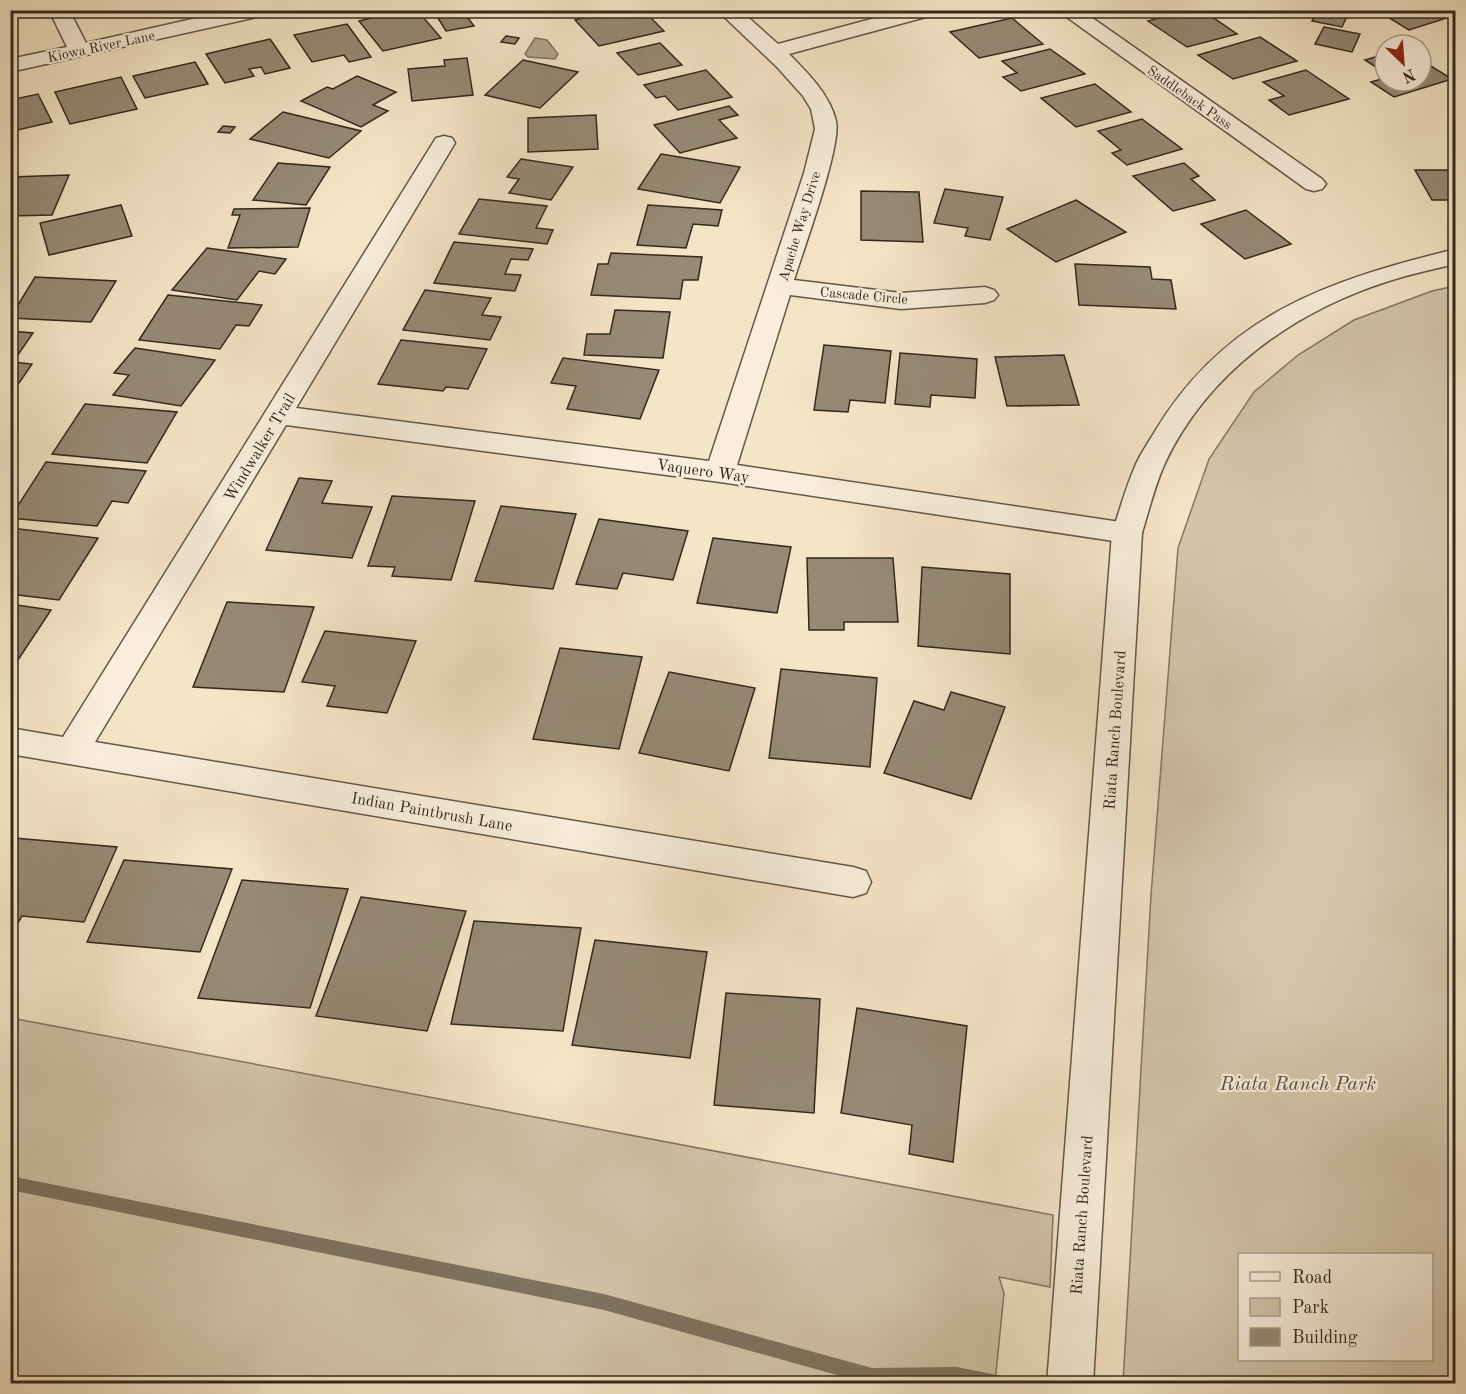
<svg xmlns="http://www.w3.org/2000/svg" width="1466" height="1394" viewBox="0 0 1466 1394" font-family="'Old Standard TT',serif">
<style>
.green{fill:#d4c5aa;stroke:#837664;stroke-width:1.5;fill-rule:evenodd}
.water{fill:#b3a58d;stroke:#7f7360;stroke-width:1.5}
.lines{fill:none;stroke-linecap:round;stroke-linejoin:round}
.stream{fill:#7f7360;fill-rule:evenodd}
.building{fill:#978a75;stroke:#32281d;stroke-width:1.5}
.minor-casing{stroke:#635748;stroke-width:3}
.tertiary-casing{stroke:#635748;stroke-width:3}
.minor{fill:#f8eedb;fill-rule:evenodd}
.tertiary{fill:#f8eedb;fill-rule:evenodd}
.labels{text-anchor:middle;stroke-width:4.5;stroke-linejoin:round;paint-order:stroke}
.far-street-label{font-size:14px;fill:#32281d;stroke:#f8eedb}
.street-label{font-size:16px;fill:#32281d;stroke:#f8eedb}
.near-park-label{font-size:20px;font-style:italic;fill:#5a4f40;stroke:#f8eedb}
</style>
<rect width="100%" height="100%" fill="#f5e5c7"/>
<filter id="stains"><feTurbulence type="fractalNoise" baseFrequency=".00333" numOctaves="4"/><feColorMatrix values="0 0 0 0 .2 0 0 0 0 .09 0 0 0 0 .02 0 0 0 .5 -.17"/></filter>
<radialGradient id="worn" r=".72"><stop offset=".6" stop-color="#630" stop-opacity="0"/><stop offset="1" stop-color="#630" stop-opacity=".3"/></radialGradient>
<!-- green -->
<g class="green">
<path d="M1455 286V1383H1123L1151 895 1178 548 1209 459 1254 392 1298 355 1354 320 1432 291ZM1240 1254H1432V1360H1240Z"/>
<polygon points="11,1018 1053,1215 1050,1287 999,1277 1004,1293 995,1383 11,1383"/>
</g>
<!-- water -->
<polygon class="water" points="535,38 547,40 558,54 555,59 528,57 525,54"/>
<g class="lines">
<!-- stream -->
<polygon class="stream" points="10,1176 604,1294 872,1368 957,1367 1002,1376 1008,1378 1010,1384 869,1384 604,1310 10,1190"/>
</g>
<!-- building -->
<g class="building">
<polygon points="404,10 417,10 441,38 383,51 359,21"/>
<polygon points="433,10 496,10 498,13 468,18 474,26 446,31"/>
<polygon points="617,10 643,10 664,31 599,46 575,20"/>
<polygon points="1130,10 1162,10 1139,16"/>
<polygon points="1187,10 1202,10 1237,34 1187,47 1148,21"/>
<polygon points="1317,10 1331,10 1348,14 1342,27 1312,21"/>
<polygon points="1376,10 1448,10 1456,15 1409,30"/>
<polygon points="1012,18 1043,44 979,58 950,32"/>
<polygon points="347,24 371,57 349,62 344,55 312,62 294,35"/>
<polygon points="1324,27 1360,34 1352,52 1315,44"/>
<polygon points="506,36 519,38 515,44 501,42"/>
<polygon points="1260,37 1297,61 1233,79 1198,55"/>
<polygon points="270,39 290,68 265,74 261,67 249,69 254,76 225,83 206,54"/>
<polygon points="660,43 682,65 638,75 617,53"/>
<polygon points="1050,49 1085,74 1021,91 1003,77 1017,73 1002,61"/>
<polygon points="1385,54 1385,73 1365,60"/>
<polygon points="467,58 473,95 412,101 408,69 445,66 444,60"/>
<polygon points="523,60 578,72 540,108 485,95"/>
<polygon points="1421,60 1452,79 1394,97 1371,82 1385,78 1385,81 1421,81"/>
<polygon points="195,62 208,84 145,98 133,76"/>
<polygon points="706,70 732,97 678,110 665,96 656,98 644,85"/>
<polygon points="1306,70 1349,99 1289,115 1269,100 1284,96 1263,82"/>
<polygon points="357,76 396,92 373,105 388,111 361,127 301,101 327,87 333,89"/>
<polygon points="121,77 137,109 70,124 55,92"/>
<polygon points="1095,84 1131,112 1076,127 1041,98"/>
<polygon points="38,94 52,122 13,131 15,137 10,139 10,100"/>
<polygon points="729,106 738,115 719,120 737,138 680,153 654,125"/>
<polygon points="283,112 361,131 329,158 250,139"/>
<polygon points="596,115 598,149 528,152 528,118"/>
<polygon points="1142,119 1182,149 1127,165 1112,153 1121,150 1098,131"/>
<polygon points="223,126 235,127 230,133 218,132"/>
<polygon points="661,154 740,167 720,203 638,189"/>
<polygon points="521,159 573,167 551,200 509,193 519,179 507,177"/>
<polygon points="278,163 330,167 306,205 253,200"/>
<polygon points="1184,163 1199,176 1191,179 1215,200 1173,211 1133,176"/>
<polygon points="1415,170 1456,170 1456,200 1432,200"/>
<polygon points="69,175 52,215 10,216 10,177"/>
<polygon points="945,189 1003,197 990,240 965,236 968,228 934,223"/>
<polygon points="861,191 919,192 923,242 861,240"/>
<polygon points="479,199 547,206 536,228 553,230 547,244 459,234"/>
<polygon points="1076,200 1126,232 1056,262 1007,229"/>
<polygon points="121,205 132,236 49,255 40,223"/>
<polygon points="648,205 722,210 718,226 693,224 686,248 637,245"/>
<polygon points="310,208 298,247 228,248 240,215 232,215 234,209"/>
<polygon points="1246,210 1291,244 1245,259 1201,224"/>
<polygon points="454,242 533,249 528,260 511,259 505,274 521,275 515,291 434,283"/>
<polygon points="207,248 286,259 275,274 259,271 237,300 172,290"/>
<polygon points="611,253 702,257 698,280 683,280 680,299 591,295 598,264 608,264"/>
<polygon points="1075,264 1150,267 1152,279 1171,280 1176,309 1079,305"/>
<polygon points="35,277 116,281 91,322 10,318"/>
<polygon points="425,290 491,298 482,315 501,317 490,340 403,330"/>
<polygon points="168,295 262,305 249,326 236,325 220,349 139,340"/>
<polygon points="615,310 670,312 663,358 584,355 587,334 610,334"/>
<polygon points="10,331 33,333 13,362 32,364 19,383 10,382"/>
<polygon points="401,340 487,349 468,389 446,387 443,391 378,384"/>
<polygon points="824,345 891,351 885,403 850,400 848,412 814,410"/>
<polygon points="135,348 215,360 181,406 113,395 129,375 114,373"/>
<polygon points="900,353 977,359 975,398 931,395 930,407 895,404"/>
<polygon points="1064,355 1079,405 1007,406 995,357"/>
<polygon points="563,358 659,370 640,419 567,409 576,386 551,383"/>
<polygon points="85,404 177,412 147,463 52,454"/>
<polygon points="46,462 146,471 128,503 112,501 97,526 10,518"/>
<polygon points="299,478 332,481 322,503 372,507 352,558 266,550"/>
<polygon points="392,496 475,501 451,580 392,576 395,567 368,566"/>
<polygon points="501,506 576,514 553,589 475,581"/>
<polygon points="599,519 688,531 673,580 623,573 617,589 576,584"/>
<polygon points="10,528 98,538 59,600 10,594"/>
<polygon points="713,538 791,547 777,613 697,603"/>
<polygon points="807,558 893,558 898,622 844,622 844,630 809,630"/>
<polygon points="922,567 1010,574 1010,654 918,646"/>
<polygon points="227,602 314,607 284,692 193,687"/>
<polygon points="10,604 51,610 10,672"/>
<polygon points="325,631 416,641 387,713 327,706 335,686 302,682"/>
<polygon points="560,648 642,657 619,749 533,739"/>
<polygon points="781,669 877,678 870,767 769,758"/>
<polygon points="669,672 755,688 729,771 639,753"/>
<polygon points="951,692 1005,707 971,799 884,773 914,701 944,710"/>
<polygon points="14,838 117,847 84,922 22,916 10,936 10,845"/>
<polygon points="124,860 232,869 200,952 87,942"/>
<polygon points="242,880 348,889 310,1008 198,998"/>
<polygon points="361,897 466,911 427,1031 316,1016"/>
<polygon points="474,921 581,928 563,1031 451,1024"/>
<polygon points="595,940 707,952 690,1058 572,1045"/>
<polygon points="726,993 820,999 814,1113 714,1105"/>
<polygon points="857,1008 967,1026 953,1162 909,1154 912,1125 841,1113"/>
</g>
<g class="lines">
<defs>
<g id="minor">
<polygon points="49,10 69,10 86,43 232,10 272,10 269,14 262,16 10,72 10,59 67,47"/>
<path d="M717 10H740L778 44 905 10H940L937 14 789 54C807 72 830 95 836 121 842 145 803 251 794 280L901 293 985 287 994 290 998 295 994 300 985 303 901 309 790 295 737 465 1127 523 1138 526 1142 533 1138 540 1127 543 720 482 286 425 95 742 853 867 866 871 871 882 866 893 853 897 10 754V728L63 737 436 138 444 136 452 138 455 143 296 408 709 461 804 173 815 129 811 109 803 96 777 67Z"/>
<polygon points="1057,10 1081,10 1322,179 1326,184 1322,189 1314,191 1306,189"/>
</g>
<path id="tertiary" d="M1456 249V264C1433 269 1411 274 1389 281 1294 311 1208 372 1165 463 1155 485 1149 510 1142 533L1093 1384H1047L1112 533C1120 510 1126 486 1136 464 1141 453 1148 443 1154 433 1225 314 1329 280 1456 249Z"/>
</defs>
<!-- minor casing -->
<use href="#minor" class="minor-casing"/>
<!-- tertiary casing -->
<use href="#tertiary" class="tertiary-casing"/>
<!-- minor -->
<use href="#minor" class="minor"/>
<!-- tertiary -->
<use href="#tertiary" class="tertiary"/>
</g>
<g class="labels">
<!-- far-street labels -->
<g class="far-street-label">
<text transform="translate(101 46) rotate(-12)" y="5">Kiowa River Lane</text>
<text transform="translate(1190 97) rotate(35)" y="5">Saddleback Pass</text>
<text transform="translate(799 226) rotate(-73)" y="5">Apache Way Drive</text>
<text transform="translate(864 295) rotate(5)" y="5">Cascade Circle</text>
</g>
<!-- street labels -->
<g class="street-label">
<text transform="translate(259 447) rotate(-59)" y="6">Windwalker Trail</text>
<text transform="translate(703 470) rotate(8)" y="6">Vaquero Way</text>
<text transform="translate(1114 730) rotate(-86)" y="6">Riata Ranch Boulevard</text>
<text transform="translate(432 811) rotate(10)" y="6">Indian Paintbrush Lane</text>
<text transform="translate(1081 1215) rotate(-86)" y="6">Riata Ranch Boulevard</text>
</g>
<!-- near-park labels -->
<g class="near-park-label">
<text x="1298" y="1090">Riata Ranch Park</text>
</g>
</g>
<!-- margin -->
<rect width="1466" height="1394" fill="none" stroke="#f5e5c7" stroke-width="36"/>
<rect x="12" y="12" width="1442" height="1370" fill="none" stroke="#32281d" stroke-width="3"/>
<rect x="18" y="18" width="1430" height="1358" fill="none" stroke="#32281d" stroke-width="1.5"/>
<!-- legend -->
<rect x="1238" y="1253" width="195" height="108" fill="#f8eedb" stroke="#a99f8f" stroke-width="1.5"/>
<rect x="1250" y="1272" width="30" height="9" fill="#f8eedb" stroke="#a99f8f" stroke-width="1.5"/>
<text x="1292" y="1283" font-size="18" fill="#32281d">Road</text>
<rect x="1250" y="1298" width="30" height="18" fill="#d4c5aa" stroke="#a99f8f" stroke-width="1.5"/>
<text x="1292" y="1313" font-size="18" fill="#32281d">Park</text>
<rect x="1250" y="1328" width="30" height="18" fill="#978a75" stroke="#a99f8f" stroke-width="1.5"/>
<text x="1292" y="1343" font-size="18" fill="#32281d">Building</text>
<!-- north arrow -->
<g transform="translate(1403 63) rotate(155)"><circle r="28" fill="#f8eedb" stroke="#a99f8f" stroke-width="1.5"/>
<path d="M0-4.5L10 22L0 15L-10 22Z" fill="#8f2418"/>
<text y="-9" font-size="16" font-weight="bold" text-anchor="middle" fill="#32281d">N</text>
</g>
<rect width="100%" height="100%" filter="url(#stains)"/>
<rect width="100%" height="100%" fill="url(#worn)"/>
</svg>
